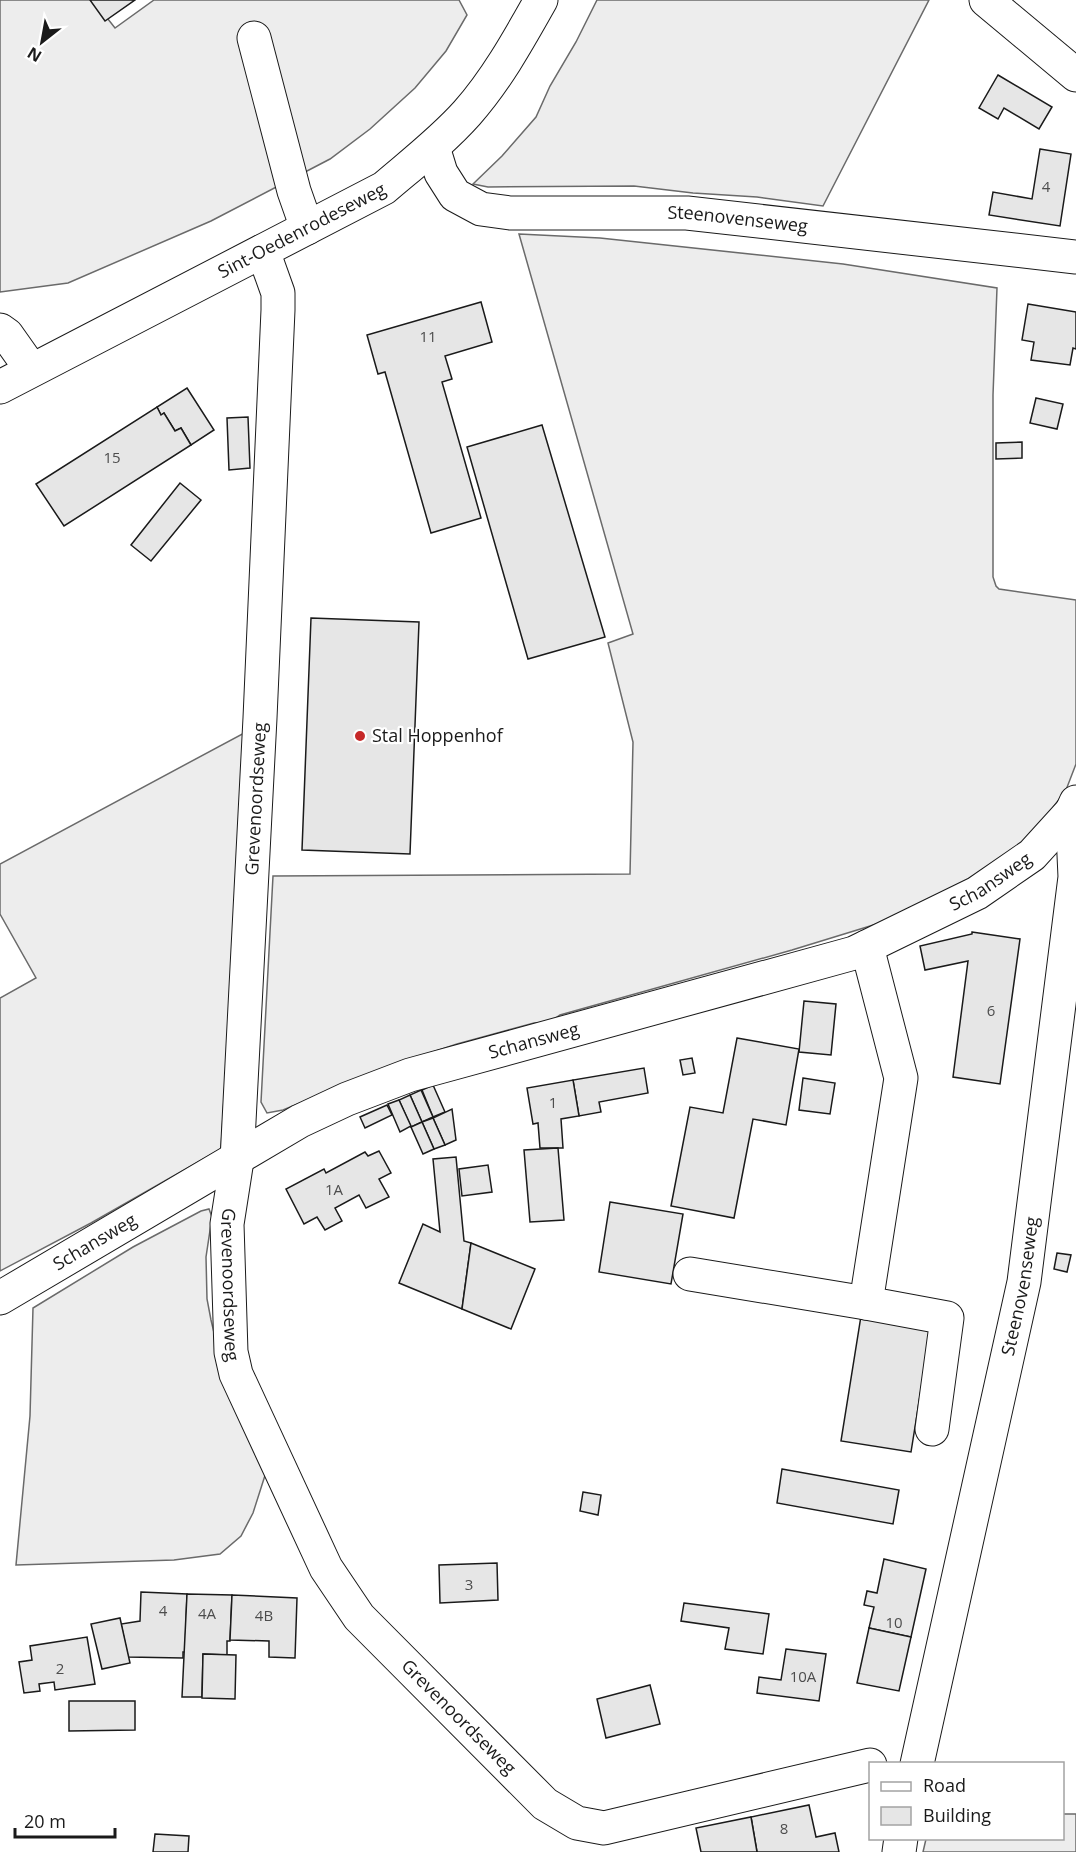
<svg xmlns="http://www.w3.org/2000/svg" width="1076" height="1852" viewBox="0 0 1076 1852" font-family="'Open Sans',sans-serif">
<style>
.built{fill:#ededed;stroke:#6a6a6a;stroke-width:1.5}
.building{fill:#e6e6e6;stroke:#1a1a1a;stroke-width:1.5}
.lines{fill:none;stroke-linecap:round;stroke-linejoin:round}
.minor-casing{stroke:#1a1a1a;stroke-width:35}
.minor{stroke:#fff;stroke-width:33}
.poi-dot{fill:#c62828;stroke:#fff;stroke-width:2}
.labels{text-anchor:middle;stroke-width:4.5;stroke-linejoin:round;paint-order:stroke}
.number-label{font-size:15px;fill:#4d4d4d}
.street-label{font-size:18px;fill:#1a1a1a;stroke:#fff}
.poi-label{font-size:18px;fill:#1a1a1a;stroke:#fff;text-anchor:start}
</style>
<rect width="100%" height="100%" fill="#fff"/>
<!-- built -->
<g class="built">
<polygon points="0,0 93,0 115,28 154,0 459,0 467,15 446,51 415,88 370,129 330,159 211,221 68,283 0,292"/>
<polygon points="597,0 929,0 823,206 757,197 693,193 634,186 488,187 473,184 502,156 536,117 550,86 576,42"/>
<polygon points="519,234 600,238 843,264 997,288 993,395 993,577 996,586 999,589 1076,600 1076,764 1066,790 1043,821 1001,866 932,907 792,950 560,1015 550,1022 534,1023 457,1044 394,1065 283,1110 267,1113 261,1102 273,876 630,874 633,742 608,643 633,634"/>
<polygon points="246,732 221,1149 91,1223 0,1271 0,998 36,978 0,914 0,864"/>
<polygon points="209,1209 212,1217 206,1257 207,1299 211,1320 216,1341 268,1466 253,1513 241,1536 220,1554 174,1560 16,1565 30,1416 33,1308 133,1247 201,1211"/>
<polygon points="1063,1814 1076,1814 1076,1852 923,1852 926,1839 1062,1838"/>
</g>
<!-- building -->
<g class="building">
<polygon points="90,0 135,0 105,21"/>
<polygon points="998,75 1052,107 1039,129 1004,108 998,119 979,108"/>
<polygon points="1040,149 1071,154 1060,226 989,215 993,192 1032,199"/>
<polygon points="481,302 492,342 445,356 452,379 442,382 481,518 431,533 385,372 378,374 367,335"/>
<polygon points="1028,304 1076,312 1076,349 1073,348 1070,365 1031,360 1034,342 1022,340"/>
<polygon points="187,388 214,430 191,445 181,428 175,431 164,413 161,415 157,407"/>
<polygon points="1036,398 1063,404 1057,429 1030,423"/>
<polygon points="157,407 161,415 164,413 175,431 181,428 191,445 64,526 36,484"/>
<polygon points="248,417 250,468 229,470 227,418"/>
<polygon points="542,425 605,637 528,659 467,447"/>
<polygon points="1022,442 1022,458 996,459 996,443"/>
<polygon points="180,483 201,500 151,561 131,545"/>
<polygon points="311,618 419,622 410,854 302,850"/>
<polygon points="972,932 1020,939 1000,1084 953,1077 968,961 925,970 920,946 972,934"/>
<polygon points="804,1001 836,1004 831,1055 799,1052"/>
<polygon points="737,1038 799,1049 786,1125 753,1119 734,1218 671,1206 690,1107 723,1113"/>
<polygon points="692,1058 695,1073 683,1075 680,1060"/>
<polygon points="644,1068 648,1093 599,1102 601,1112 579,1116 573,1080"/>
<polygon points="803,1078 835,1083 830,1114 799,1110"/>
<polygon points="573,1080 579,1116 561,1119 563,1148 540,1148 538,1123 533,1124 527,1088"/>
<polygon points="433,1085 445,1112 433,1117 422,1090"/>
<polygon points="421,1090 433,1117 422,1122 410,1095"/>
<polygon points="410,1095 422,1122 411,1127 399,1100"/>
<polygon points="399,1100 411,1126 400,1132 388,1104"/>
<polygon points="387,1105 392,1115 365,1128 360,1117"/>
<polygon points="452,1109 456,1140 445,1145 433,1118"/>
<polygon points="433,1118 445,1145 434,1149 422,1122"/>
<polygon points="422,1122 434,1149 423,1154 411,1127"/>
<polygon points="558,1148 564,1220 530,1222 524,1150"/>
<polygon points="379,1151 391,1173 379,1179 389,1197 366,1208 359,1195 335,1208 342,1221 325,1230 317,1217 304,1224 286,1189 324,1169 326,1173 365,1152 368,1156"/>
<polygon points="456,1157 464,1241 471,1243 462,1309 399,1283 423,1224 440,1232 433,1159"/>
<polygon points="488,1165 492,1192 462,1196 459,1169"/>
<polygon points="610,1202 683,1214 671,1284 599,1272"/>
<polygon points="471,1243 535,1269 511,1329 462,1309"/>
<polygon points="1057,1253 1071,1255 1067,1272 1054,1269"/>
<polygon points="861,1316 931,1327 911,1452 841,1441"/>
<polygon points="782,1469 899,1490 893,1524 777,1503"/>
<polygon points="583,1492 601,1495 598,1515 580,1511"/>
<polygon points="884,1559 926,1569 911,1637 869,1628 874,1607 864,1605 867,1591 877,1593"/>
<polygon points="497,1563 498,1600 440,1603 439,1565"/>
<polygon points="141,1592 187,1594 185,1652 183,1652 183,1658 128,1657 121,1624 140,1621"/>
<polygon points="187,1594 232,1595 230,1641 227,1641 227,1655 203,1654 202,1697 182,1697"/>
<polygon points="232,1595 297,1598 295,1658 269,1657 269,1641 230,1640"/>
<polygon points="684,1603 769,1614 763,1654 725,1649 729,1628 681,1621"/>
<polygon points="120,1618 130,1663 102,1669 91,1624"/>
<polygon points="869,1628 911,1637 899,1691 857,1683"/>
<polygon points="87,1637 95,1684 55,1690 54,1682 39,1684 40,1691 24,1693 19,1662 32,1660 30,1646"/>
<polygon points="786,1649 826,1654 819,1701 757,1693 759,1677 781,1680"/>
<polygon points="203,1654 236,1655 235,1699 202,1698"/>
<polygon points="650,1685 660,1724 606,1738 597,1699"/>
<polygon points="69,1701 135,1701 135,1730 69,1731"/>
<polygon points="809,1805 816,1837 835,1833 839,1852 757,1852 751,1817"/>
<polygon points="751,1817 757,1852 701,1852 696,1828"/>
<polygon points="155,1834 189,1836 188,1852 153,1852"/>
</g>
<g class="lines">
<defs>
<g id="minor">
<polyline points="986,0 1076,75"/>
<polyline points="254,38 294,191 307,228"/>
<path id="s1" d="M433 147 441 173 455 195 481 209 510 213H687L1076 257"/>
<path id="s2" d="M263 251 278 293V310L260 718 237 1160 227 1224 231 1352 236 1374 326 1568 359 1617 545 1804 577 1823 604 1828 870 1765"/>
<polyline points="0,330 7,335 31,369"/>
<path id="s3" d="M0 387 384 188C412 164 442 141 467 113 497 79 519 39 541 0"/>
<polyline points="867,947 901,1078 866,1303 947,1318 932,1429"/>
<polyline points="690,1274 866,1303"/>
<path id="s4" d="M0 1298 300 1121 347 1099 410 1075 854 953 977 893 1032 855 1072 811"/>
<path id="s5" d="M917 1764 1024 1282 1075 877 1072 811 1076 802"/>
<polyline points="899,1852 901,1838"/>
</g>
</defs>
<!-- minor casing -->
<use href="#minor" class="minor-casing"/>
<!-- minor -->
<use href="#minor" class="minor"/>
</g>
<!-- markers -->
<circle class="poi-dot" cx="360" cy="736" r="6"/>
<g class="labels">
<!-- number labels -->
<g class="number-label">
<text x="1046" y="192">4</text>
<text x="428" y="342">11</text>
<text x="112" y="463">15</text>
<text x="991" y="1016">6</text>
<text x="553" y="1108">1</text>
<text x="334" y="1195">1A</text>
<text x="469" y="1590">3</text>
<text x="163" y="1616">4</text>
<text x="207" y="1619">4A</text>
<text x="264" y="1621">4B</text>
<text x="894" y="1628">10</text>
<text x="60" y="1674">2</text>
<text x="803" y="1682">10A</text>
<text x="784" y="1834">8</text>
</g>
<!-- street labels -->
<g class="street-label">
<text dy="6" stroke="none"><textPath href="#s1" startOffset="340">Steenovenseweg</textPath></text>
<text dy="6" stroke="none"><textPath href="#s3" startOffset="340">Sint-Oedenrodeseweg</textPath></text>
<text transform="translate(256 799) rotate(-87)" y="6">Grevenoordseweg</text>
<text dy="6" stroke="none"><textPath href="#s4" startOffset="1082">Schansweg</textPath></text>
<text dy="6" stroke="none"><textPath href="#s4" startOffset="596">Schansweg</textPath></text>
<text dy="6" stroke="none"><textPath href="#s4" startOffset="110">Schansweg</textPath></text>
<text dy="6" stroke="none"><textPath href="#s2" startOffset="1038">Grevenoordseweg</textPath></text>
<text dy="6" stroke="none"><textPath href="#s5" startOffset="489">Steenovenseweg</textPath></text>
<text dy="6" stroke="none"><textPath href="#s2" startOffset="1542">Grevenoordseweg</textPath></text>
</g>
<!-- poi labels -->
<g class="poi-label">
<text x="372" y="742">Stal Hoppenhof</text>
</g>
</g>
<!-- legend -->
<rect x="869" y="1762" width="195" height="78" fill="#ffffff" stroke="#a3a3a3" stroke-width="1.5"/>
<rect x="881" y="1782" width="30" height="9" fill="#ffffff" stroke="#a3a3a3" stroke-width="1.5"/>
<text x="923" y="1792" font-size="18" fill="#1a1a1a">Road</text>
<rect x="881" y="1807" width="30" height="18" fill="#e6e6e6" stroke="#a3a3a3" stroke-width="1.5"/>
<text x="923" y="1822" font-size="18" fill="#1a1a1a">Building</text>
<!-- north arrow -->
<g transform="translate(42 42) rotate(211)" stroke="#ffffff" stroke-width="4.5" paint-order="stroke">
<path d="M0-4.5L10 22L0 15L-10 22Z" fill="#1a1a1a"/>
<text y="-9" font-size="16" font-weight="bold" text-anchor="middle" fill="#1a1a1a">N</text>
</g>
<!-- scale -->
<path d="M15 1828v9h100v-9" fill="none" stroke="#1a1a1a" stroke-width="3"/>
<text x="24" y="1828" font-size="18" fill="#1a1a1a" stroke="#ffffff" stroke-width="4.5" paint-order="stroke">20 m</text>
</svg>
